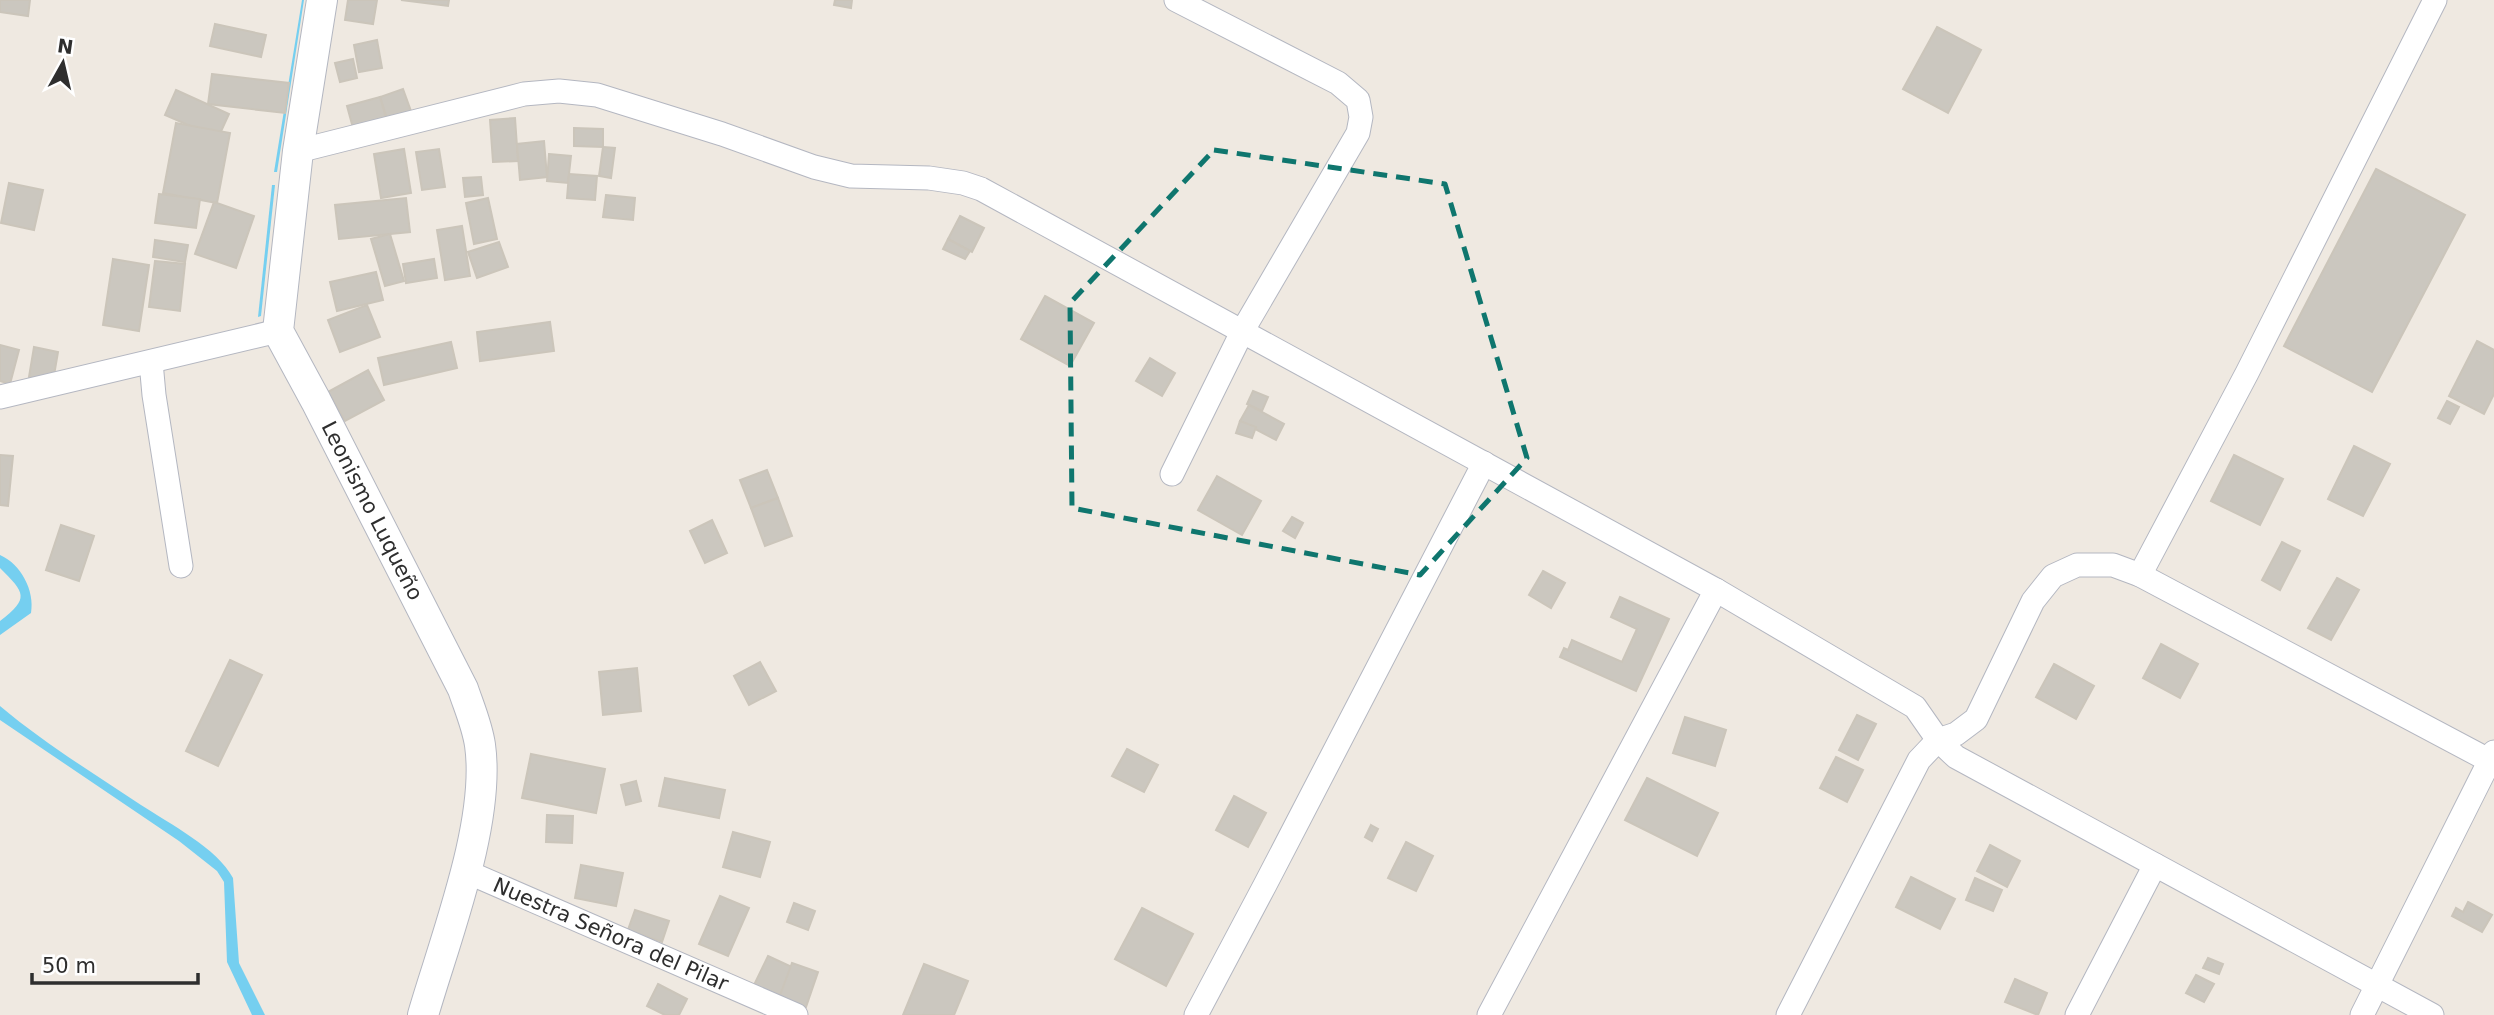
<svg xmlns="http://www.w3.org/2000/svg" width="2494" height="1015" viewBox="0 0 2494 1015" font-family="'DejaVu Sans',sans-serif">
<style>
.water{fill:#75cff0}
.building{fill:#cbc7bf;stroke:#cbc5ba;stroke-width:2}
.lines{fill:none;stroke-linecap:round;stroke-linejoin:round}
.minor-casing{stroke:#b4b7c1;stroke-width:25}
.tertiary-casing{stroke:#b4b7c1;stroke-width:32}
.minor{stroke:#fff;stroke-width:23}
.tertiary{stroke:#fff;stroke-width:30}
.marked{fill:none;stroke:#0f766e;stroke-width:5;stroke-dasharray:14 9;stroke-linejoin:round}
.labels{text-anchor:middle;stroke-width:5;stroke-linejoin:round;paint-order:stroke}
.street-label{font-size:21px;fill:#2e2e2e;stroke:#fff}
</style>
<rect width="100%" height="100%" fill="#efe9e1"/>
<!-- water -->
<g class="water">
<polygon points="302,0 304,0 277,172 274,172"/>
<polygon points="272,185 275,185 261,316 258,317"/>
<path d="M0 555C21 564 35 591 31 613L0 635V621C30 598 25 593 0 568Z"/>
<path d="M0 706C44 743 93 773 141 805 170 824 217 848 233 878L239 963 265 1015H252L227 962 224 882 217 871 179 841 0 720Z"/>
</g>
<!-- building -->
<g class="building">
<polygon points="0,0 30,0 28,16 0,12"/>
<polygon points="348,0 377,0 373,24 345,20"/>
<polygon points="401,0 449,0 448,6"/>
<polygon points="835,0 852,0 851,8 834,5"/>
<polygon points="215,24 266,35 261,57 210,46"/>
<polygon points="1937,27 1981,50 1948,113 1903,89"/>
<polygon points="377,40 382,68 359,72 354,45"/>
<polygon points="353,59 357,78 340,82 335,63"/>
<polygon points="212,74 289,83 285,113 208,104"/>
<polygon points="403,89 412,114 388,122 380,97"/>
<polygon points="176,90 229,114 218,138 165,115"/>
<polygon points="380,97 386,118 353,128 347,106"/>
<polygon points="515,118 518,161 493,162 490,120"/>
<polygon points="176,123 230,133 217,203 163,193"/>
<polygon points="574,128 603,129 603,147 574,146"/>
<polygon points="544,141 547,177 520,180 517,144"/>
<polygon points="603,147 615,148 611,178 599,176"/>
<polygon points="404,149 411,193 381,198 374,154"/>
<polygon points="439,149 445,187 422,190 416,152"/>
<polygon points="549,154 571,156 568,183 547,181"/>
<polygon points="2376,169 2465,215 2372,392 2284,346"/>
<polygon points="569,174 597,176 595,200 567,198"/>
<polygon points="481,177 483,195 465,197 463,178"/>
<polygon points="9,183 43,190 34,230 1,223"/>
<polygon points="159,194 200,199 196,228 155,223"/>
<polygon points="606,195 635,198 633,220 603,217"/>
<polygon points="406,198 410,232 339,239 335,205"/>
<polygon points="488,198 497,239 474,244 466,203"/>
<polygon points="214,202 254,216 236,268 195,254"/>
<polygon points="960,216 984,228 972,252 948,239"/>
<polygon points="462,226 470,276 445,280 437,230"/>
<polygon points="390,234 404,281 385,286 371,239"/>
<polygon points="948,239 970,251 965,259 943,249"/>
<polygon points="155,240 188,245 185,262 153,257"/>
<polygon points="499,242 508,267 477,278 468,252"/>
<polygon points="113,259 149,265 139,331 103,325"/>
<polygon points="434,259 437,278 406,283 403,264"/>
<polygon points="155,261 185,264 180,311 149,307"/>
<polygon points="376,272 383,300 337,311 330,282"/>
<polygon points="1045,296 1094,323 1070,366 1021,339"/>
<polygon points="367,305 380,337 340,352 328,320"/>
<polygon points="550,322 554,351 480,361 477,332"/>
<polygon points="2477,341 2494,350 2494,394 2484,414 2449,396"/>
<polygon points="451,342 457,368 384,385 378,358"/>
<polygon points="0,345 19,350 10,384 0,381"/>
<polygon points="34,347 58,352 53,381 29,377"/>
<polygon points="1150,358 1175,373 1162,396 1136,381"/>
<polygon points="368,370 384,400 345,421 328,392"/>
<polygon points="1253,391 1268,397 1262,411 1247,404"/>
<polygon points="2447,401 2459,407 2450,424 2438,418"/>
<polygon points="1249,405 1284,424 1276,440 1240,421"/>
<polygon points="1240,421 1256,427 1252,438 1236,433"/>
<polygon points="2354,446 2390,464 2363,516 2328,499"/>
<polygon points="0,455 13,456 8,506 0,505"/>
<polygon points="2234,455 2283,479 2260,525 2211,501"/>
<polygon points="767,470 778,498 751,508 740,480"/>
<polygon points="1217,476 1261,501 1242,535 1198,510"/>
<polygon points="778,498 792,536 765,546 751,508"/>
<polygon points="1292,517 1303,523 1295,538 1283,531"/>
<polygon points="712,520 727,553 705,563 690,531"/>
<polygon points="61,525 94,536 79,581 46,570"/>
<polygon points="2282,542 2300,551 2280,590 2262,580"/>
<polygon points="1543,571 1565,583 1551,608 1529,595"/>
<polygon points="2337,578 2359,590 2331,640 2308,628"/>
<polygon points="1620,597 1669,619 1636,691 1560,657 1564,648 1568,650 1572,640 1622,662 1637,629 1611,617"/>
<polygon points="2161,644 2198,664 2180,698 2143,678"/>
<polygon points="230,660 262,675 218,766 186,751"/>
<polygon points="760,662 776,691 749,705 734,676"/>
<polygon points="2054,664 2094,686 2076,719 2036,697"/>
<polygon points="637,668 641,711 603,715 599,672"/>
<polygon points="1857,715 1876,724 1858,760 1839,750"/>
<polygon points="1685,717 1726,730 1715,766 1673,753"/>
<polygon points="1127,749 1158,765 1144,792 1112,776"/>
<polygon points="531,754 605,769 596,813 522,798"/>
<polygon points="1836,757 1863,770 1847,802 1820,788"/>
<polygon points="665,778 725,790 719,818 659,806"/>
<polygon points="1647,778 1718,813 1697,856 1625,820"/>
<polygon points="636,781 641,801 626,805 621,785"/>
<polygon points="1234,796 1266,813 1248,847 1216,830"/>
<polygon points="547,815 573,816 572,843 546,842"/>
<polygon points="1371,825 1378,829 1372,841 1365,837"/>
<polygon points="733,832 770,842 760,877 723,867"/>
<polygon points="1406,842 1433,856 1416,891 1388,878"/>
<polygon points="1990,845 2020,861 2007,887 1977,871"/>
<polygon points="581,865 623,873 616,906 575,898"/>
<polygon points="1911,877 1955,899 1940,929 1896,907"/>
<polygon points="1975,878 2002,890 1993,911 1966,900"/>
<polygon points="720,896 749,908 728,956 699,944"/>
<polygon points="2468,902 2492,915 2482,932 2452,916 2456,908 2463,912"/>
<polygon points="794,903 815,911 808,930 787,922"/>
<polygon points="1142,908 1193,934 1166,986 1115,959"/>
<polygon points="635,910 669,921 662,942 628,930"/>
<polygon points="768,956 794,968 779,998 754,985"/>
<polygon points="2208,958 2223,964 2219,974 2203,968"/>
<polygon points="792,963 818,972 806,1007 779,998"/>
<polygon points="924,964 968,981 954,1015 903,1015"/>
<polygon points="2196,975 2214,984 2204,1002 2186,993"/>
<polygon points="2015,979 2047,993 2038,1015 2005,1002"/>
<polygon points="658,984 687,999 679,1015 665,1015 647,1006"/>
</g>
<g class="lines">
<defs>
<g id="minor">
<polyline points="298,151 524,94 559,91 597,95 722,134 814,167 851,176 929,178 963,183 981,189 1716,590 1915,707 1938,740 1956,757 2432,1015"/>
<polyline points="151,362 154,395 181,566"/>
<polyline points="0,397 278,331"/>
<polyline points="1172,474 1243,330 1358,133 1361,117 1358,100 1338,83 1176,0"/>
<polyline points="2140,575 2247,373 2435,0"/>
<path id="s1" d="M465 871 796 1015"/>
<polyline points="1196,1015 1265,885 1484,463"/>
<polyline points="1489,1015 1716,590"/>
<polyline points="1788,1015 1919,760 1938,740 1956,734 1976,719 2033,601 2053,576 2077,565 2113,565 2140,575 2494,763"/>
<polyline points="2077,1015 2155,865"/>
<polyline points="2362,1015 2494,752"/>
</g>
<g id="tertiary">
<path id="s2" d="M322 0 298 151 278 331 316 401 463 689C469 707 477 725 480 745 491 822 445 939 423 1015"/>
</g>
</defs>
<!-- minor casing -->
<use href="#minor" class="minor-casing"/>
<!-- tertiary casing -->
<use href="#tertiary" class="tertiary-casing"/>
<!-- minor -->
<use href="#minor" class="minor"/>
<!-- tertiary -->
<use href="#tertiary" class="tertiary"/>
</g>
<!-- marked area -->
<path class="marked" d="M1214 150 1445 184 1527 458 1420 575 1072 508 1070 303Z"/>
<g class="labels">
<!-- street labels -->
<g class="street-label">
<text dy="7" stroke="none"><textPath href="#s2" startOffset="537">Leonismo Luqueño</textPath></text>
<text dy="7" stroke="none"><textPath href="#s1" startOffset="159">Nuestra Señora del Pilar</textPath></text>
</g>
</g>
<!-- north arrow -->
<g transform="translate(63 63) rotate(8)" stroke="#ffffff" stroke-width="5" paint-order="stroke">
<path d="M0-5L12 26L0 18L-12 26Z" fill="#2e2e2e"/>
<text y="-10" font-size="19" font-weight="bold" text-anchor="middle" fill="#2e2e2e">N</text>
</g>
<!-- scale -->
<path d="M32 973v10h166v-10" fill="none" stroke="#2e2e2e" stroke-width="3.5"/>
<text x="42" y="973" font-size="21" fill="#2e2e2e" stroke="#ffffff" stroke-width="5" paint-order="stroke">50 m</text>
</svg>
